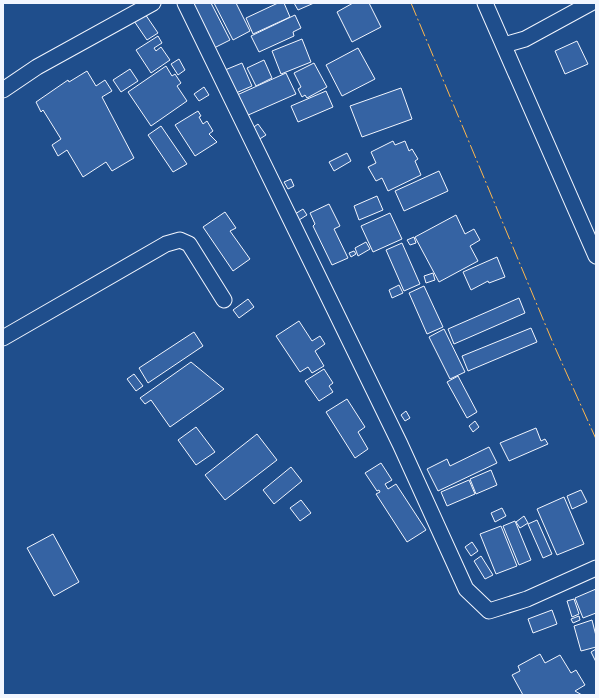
<svg xmlns="http://www.w3.org/2000/svg" width="599" height="698" viewBox="0 0 599 698" font-family="Inter,sans-serif">
<style>
.building{fill:#3563a3;stroke:#f2f6ff}
.lines{fill:none;stroke-linecap:round;stroke-linejoin:round}
.street-casing{stroke:#f2f6ff;stroke-width:17}
.street{stroke:#1f4e8c;stroke-width:15}
.power{stroke:#ffb74d;stroke-width:1;stroke-dasharray:14 3 2 3;stroke-linecap:butt}
</style>
<rect width="100%" height="100%" fill="#1f4e8c"/>
<!-- building -->
<g class="building">
<polygon points="191,3 211,3 230,40 214,48"/>
<polygon points="214,3 236,3 250,31 233,40"/>
<polygon points="278,3 284,3 290,17 253,34 246,18"/>
<polygon points="294,3 314,3 298,10"/>
<polygon points="353,3 369,3 381,27 352,42 337,12"/>
<polygon points="143,11 158,33 147,40 132,18"/>
<polygon points="295,15 301,28 293,32 294,36 259,52 251,36"/>
<polygon points="158,36 162,43 154,48 156,51 161,47 170,60 151,73 136,50"/>
<polygon points="302,39 311,62 281,74 272,51"/>
<polygon points="577,41 588,64 565,74 555,51"/>
<polygon points="358,48 375,79 342,96 326,65"/>
<polygon points="179,59 185,70 178,75 171,64"/>
<polygon points="264,60 272,78 256,86 247,68"/>
<polygon points="242,63 252,86 236,93 225,70"/>
<polygon points="314,63 327,87 307,98 305,95 302,97 298,89 301,87 294,73"/>
<polygon points="166,66 172,76 175,74 181,83 177,86 187,101 151,126 128,92"/>
<polygon points="130,69 138,81 121,92 113,80"/>
<polygon points="87,71 96,86 105,80 112,91 102,97 134,158 112,171 106,162 83,177 67,150 58,156 52,145 61,139 43,110 41,112 36,102 68,80 69,82"/>
<polygon points="286,73 296,94 246,116 237,95"/>
<polygon points="204,87 209,95 199,101 194,94"/>
<polygon points="401,88 412,119 362,137 350,106"/>
<polygon points="326,91 333,107 298,122 291,106"/>
<polygon points="198,111 201,116 199,117 203,124 207,121 213,131 209,134 217,142 195,156 175,125"/>
<polygon points="258,124 266,135 258,140 251,129"/>
<polygon points="161,126 187,164 173,172 148,135"/>
<polygon points="393,141 395,145 405,141 409,151 412,149 418,159 415,161 421,175 388,191 382,178 376,181 368,167 376,163 371,152"/>
<polygon points="347,153 351,161 334,171 329,162"/>
<polygon points="439,171 448,191 404,211 395,191"/>
<polygon points="291,179 294,186 288,189 284,182"/>
<polygon points="377,196 383,210 359,220 354,206"/>
<polygon points="329,204 340,226 334,229 348,258 332,265 313,226 315,224 310,213"/>
<polygon points="303,209 307,215 299,220 295,214"/>
<polygon points="225,212 236,228 230,231 250,259 233,271 203,227"/>
<polygon points="390,213 402,239 373,252 361,226"/>
<polygon points="456,215 465,234 474,229 480,240 470,246 478,261 439,282 415,237"/>
<polygon points="414,237 416,243 410,245 407,240"/>
<polygon points="366,242 370,249 358,256 355,248"/>
<polygon points="402,243 420,284 404,291 386,250"/>
<polygon points="354,251 356,254 351,257 349,253"/>
<polygon points="497,257 505,277 489,283 488,281 471,290 463,272"/>
<polygon points="433,273 435,280 426,283 424,276"/>
<polygon points="399,285 403,293 392,298 389,290"/>
<polygon points="424,286 443,327 427,334 409,293"/>
<polygon points="519,298 525,313 454,344 448,329"/>
<polygon points="248,299 254,307 239,318 233,310"/>
<polygon points="299,321 312,341 320,336 325,344 315,351 324,366 312,373 308,367 300,372 276,336"/>
<polygon points="531,328 537,342 468,371 462,356"/>
<polygon points="444,329 465,372 450,379 429,337"/>
<polygon points="194,332 203,346 148,383 139,368"/>
<polygon points="191,362 224,389 170,427 151,400 145,404 140,398"/>
<polygon points="324,369 333,383 329,386 333,392 319,401 305,381"/>
<polygon points="134,374 143,386 136,391 127,379"/>
<polygon points="458,376 477,412 467,418 447,382"/>
<polygon points="347,399 365,427 358,432 368,449 355,458 326,412"/>
<polygon points="406,411 410,418 405,421 401,415"/>
<polygon points="475,421 479,427 473,432 469,426"/>
<polygon points="196,427 215,452 196,465 178,440"/>
<polygon points="536,428 541,441 545,439 548,444 509,461 500,443"/>
<polygon points="257,434 277,460 225,500 205,475"/>
<polygon points="489,447 497,463 438,491 427,469 447,459 450,466"/>
<polygon points="381,463 392,480 385,484 388,489 396,484 426,530 407,542 376,494 380,492 379,490 377,491 365,473"/>
<polygon points="291,467 302,481 274,504 263,490"/>
<polygon points="491,470 497,485 476,494 470,479"/>
<polygon points="469,480 475,494 447,506 441,492"/>
<polygon points="581,490 587,502 572,509 567,496"/>
<polygon points="564,497 584,544 557,555 537,509"/>
<polygon points="301,500 311,513 300,521 290,508"/>
<polygon points="502,508 506,516 495,522 491,513"/>
<polygon points="524,516 528,523 520,528 516,522"/>
<polygon points="537,520 552,554 543,558 528,524"/>
<polygon points="515,521 531,560 519,565 503,526"/>
<polygon points="501,526 517,566 496,574 480,534"/>
<polygon points="53,534 79,582 54,596 27,548"/>
<polygon points="472,542 478,551 471,556 465,547"/>
<polygon points="481,556 493,575 485,579 474,561"/>
<polygon points="596,589 596,613 583,618 575,598"/>
<polygon points="574,599 579,614 572,617 567,601"/>
<polygon points="552,610 557,624 533,633 528,619"/>
<polygon points="579,616 580,620 573,623 571,619"/>
<polygon points="592,620 596,636 596,647 581,651 574,626"/>
<polygon points="596,649 596,662 591,652"/>
<polygon points="540,654 545,663 560,655 571,673 576,670 585,685 575,691 582,695 523,695 512,675 520,671 518,666"/>
</g>
<g class="lines">
<defs>
<g id="street">
<polyline points="185,3 400,444 466,589 489,611 527,599 596,568"/>
<polyline points="485,3 596,256"/>
<polyline points="504,45 525,39 591,3"/>
<polyline points="3,90 37,67 153,3"/>
<polyline points="3,338 166,244 180,240 189,244 224,300"/>
</g>
</defs>
<!-- street casing -->
<use href="#street" class="street-casing"/>
<!-- street -->
<use href="#street" class="street"/>
<!-- power -->
<polyline class="power" points="411,3 553,343 596,439"/>
</g>
<!-- border -->
<rect width="599" height="698" fill="none" stroke="#f2f6ff" stroke-width="8"/>
</svg>
